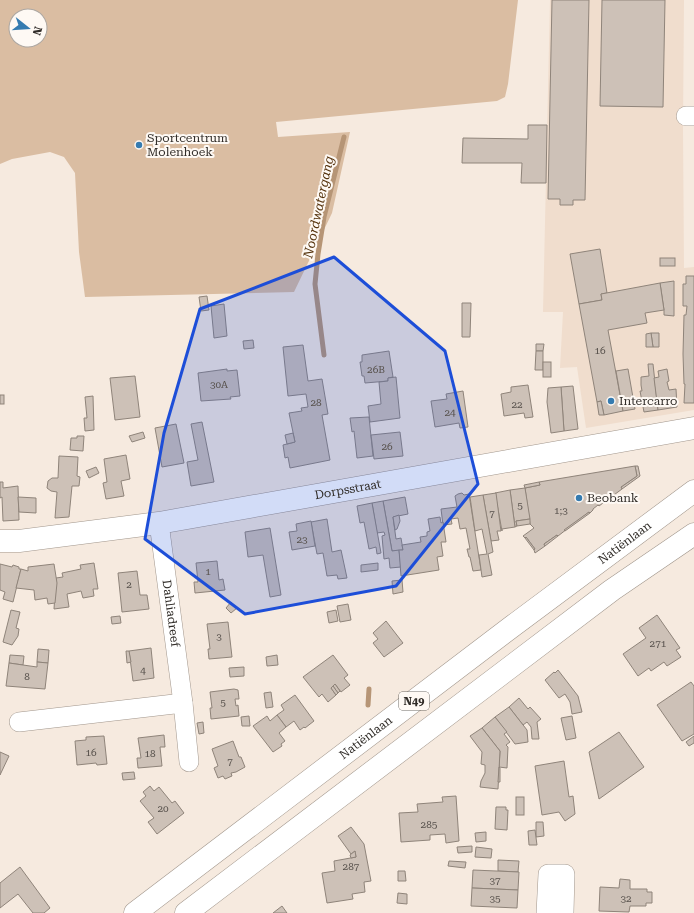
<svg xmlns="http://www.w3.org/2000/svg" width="694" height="913" viewBox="0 0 694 913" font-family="'Roboto Serif',serif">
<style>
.built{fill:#f0ddcd}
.green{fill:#dabda2;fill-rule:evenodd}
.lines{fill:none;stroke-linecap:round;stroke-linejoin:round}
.stream{stroke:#b69576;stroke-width:5}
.building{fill:#cdc1b7;stroke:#8f847a}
.minor-casing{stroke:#a1968c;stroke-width:20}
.tertiary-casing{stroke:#a1968c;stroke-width:23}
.primary-casing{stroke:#a1968c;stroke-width:23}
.minor{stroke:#fff;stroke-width:19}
.tertiary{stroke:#fff;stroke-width:22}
.primary{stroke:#fff;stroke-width:22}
.marked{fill:#1d4ed8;fill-opacity:0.2;stroke:#1d4ed8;stroke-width:3;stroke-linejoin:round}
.poi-dot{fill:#357bb0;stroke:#fef9f4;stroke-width:1.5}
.labels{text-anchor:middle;stroke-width:4;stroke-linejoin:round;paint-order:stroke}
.number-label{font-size:10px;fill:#57514c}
.shield{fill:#fef9f4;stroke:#6e6a65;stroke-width:1}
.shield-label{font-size:11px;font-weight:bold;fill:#302c28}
.poi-label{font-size:12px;fill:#302c28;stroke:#fef9f4;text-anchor:start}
.street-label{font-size:12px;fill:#302c28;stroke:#fef9f4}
.water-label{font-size:13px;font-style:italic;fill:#55330d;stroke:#fef9f4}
</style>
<rect width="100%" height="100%" fill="#f6eadf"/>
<!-- built -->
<polygon class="built" points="550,0 684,0 683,127 684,268 694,267 694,410 586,428 577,367 560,368 563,312 543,312"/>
<!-- green -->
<path class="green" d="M0 0H518L508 84 505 97 497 101 276 122 278 137 350 132 332 213 294 292 85 297 79 252 75 173 64 157 50 152 12 159 0 164ZM16 16H40V40H16Z"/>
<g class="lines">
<!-- stream -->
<g class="stream">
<polyline points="324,355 315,284 318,254 324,217 344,137"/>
<polyline points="368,705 369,689"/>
</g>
</g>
<!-- building -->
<g class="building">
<polygon points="552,0 589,0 585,200 573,200 573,205 560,205 560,199 548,199"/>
<polygon points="602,0 665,0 663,107 600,106"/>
<polygon points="528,125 547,125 546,183 521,183 522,163 462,163 463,138 528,139"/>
<polygon points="600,249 607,293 601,294 602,300 579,304 570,254"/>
<rect x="660" y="258" width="15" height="8"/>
<polygon points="686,276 694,276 694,403 684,403 685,384 684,384 683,354 684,315 686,315 687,306 683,306 683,284 686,284"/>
<polygon points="674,281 674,316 664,315 664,310 660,283"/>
<polygon points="660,283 664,310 645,313 647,323 608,330 623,411 604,415 601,401 597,402 579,304 602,300 601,294"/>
<polygon points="207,296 209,310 201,311 199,297"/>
<polygon points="462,303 471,303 470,337 462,337"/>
<polygon points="224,304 227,336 214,338 211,306"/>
<polygon points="651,333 659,333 659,347 653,347"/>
<polygon points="651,333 653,347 646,347 646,334"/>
<polygon points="253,340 254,348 244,349 243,341"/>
<polygon points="536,344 544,344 543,351 536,351"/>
<polygon points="303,345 308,381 322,379 328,414 322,415 330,460 290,468 288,457 285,458 283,445 295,442 289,413 302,411 301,408 308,407 306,394 288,396 283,347"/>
<polygon points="389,351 393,377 388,378 388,381 365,383 364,376 362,376 360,362 362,362 362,355"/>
<polygon points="536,351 543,351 543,370 535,370"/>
<rect x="543" y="362" width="8" height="15"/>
<polygon points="648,364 653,364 658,410 644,412 640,391 642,391 641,385 641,377 649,376"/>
<polygon points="227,369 227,371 237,370 240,396 230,397 231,399 201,401 198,373"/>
<polygon points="628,369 635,409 623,411 616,371"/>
<polygon points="667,369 669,381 667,382 669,390 676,389 677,407 658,410 654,378 659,377 658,371"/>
<polygon points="135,376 140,417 115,420 110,378"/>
<polygon points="396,377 400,418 370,422 368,406 381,404 379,382 388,381 388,378"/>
<polygon points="528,385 533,417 525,418 524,413 504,416 501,394 511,392 511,387"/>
<polygon points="573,386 578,429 564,431 561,387"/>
<polygon points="561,387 564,431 551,433 547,402 548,388"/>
<polygon points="463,391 468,427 460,428 459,423 435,427 431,401 447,399 446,394"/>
<rect x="0" y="395" width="4" height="9"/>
<polygon points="93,396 94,430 85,431 84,418 87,418 85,397"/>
<polygon points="601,401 604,415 599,415 597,402"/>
<polygon points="369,417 373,456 357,458 354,431 352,432 350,418"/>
<polygon points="202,422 214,482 191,486 187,462 198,460 191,424"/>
<polygon points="176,424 184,463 162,467 155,428"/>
<polygon points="143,432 145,438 132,442 129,436"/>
<polygon points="400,432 403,456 374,459 371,435"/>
<polygon points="293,433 295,442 287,444 285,435"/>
<polygon points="77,436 84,436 83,451 70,450 71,438 77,438"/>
<polygon points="126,455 130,479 121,481 124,496 106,499 103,483 107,482 104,459"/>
<polygon points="59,456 78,457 77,476 80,477 79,486 72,486 69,517 55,518 57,492 51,491 47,488 48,481 52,478 58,478"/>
<polygon points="635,466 638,466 640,476 622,489 621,487 637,476"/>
<polygon points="635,466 637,476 621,487 622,489 599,506 598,505 593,509 593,510 590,513 589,512 558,536 557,535 544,544 545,546 535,553 534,550 535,549 526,537 525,538 523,536 534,528 530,524 525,488 540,485 539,482"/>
<polygon points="96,467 99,473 89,478 86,471"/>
<polygon points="0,482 3,482 3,488 18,486 19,520 3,521 2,497 0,498"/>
<polygon points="539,482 540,485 525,488 524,485"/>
<polygon points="525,488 530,519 516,521 517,526 515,527 510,490"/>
<polygon points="510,490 515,527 502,529 502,531 495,493"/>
<polygon points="462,493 464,495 469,494 481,570 473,571 470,557 469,557 467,549 470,549 466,528 460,529 458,518 451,519 452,524 443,525 441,509 457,507 455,496 458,494"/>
<polygon points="496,493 501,531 497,531 499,540 491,541 483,495"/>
<polygon points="483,495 493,552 488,554 492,575 482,577 479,555 487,554 482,529 475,531 470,497"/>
<polygon points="18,497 36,498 36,513 19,512"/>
<polygon points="405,497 408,514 393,517 396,539 401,538 403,550 392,551 383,501"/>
<polygon points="383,501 392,551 399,550 401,567 390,568 389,558 384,559 382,536 385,535 384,532 377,533 372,503"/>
<polygon points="372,503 381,553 377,554 376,547 369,549 364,522 360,523 357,506"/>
<polygon points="589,512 590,513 565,531 564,530"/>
<polygon points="399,515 400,521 397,529 395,530 393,517"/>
<polygon points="440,517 441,523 443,522 446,542 441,542 443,556 437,557 439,570 401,576 399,550 403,550 402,545 421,542 420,537 427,536 427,532 430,531 428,519"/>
<polygon points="327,519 332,552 341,550 347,578 338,579 337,575 327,576 323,553 317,554 311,522"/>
<polygon points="530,519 530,524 517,526 516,521"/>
<polygon points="311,521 315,546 292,550 289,532 297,531 296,524"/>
<polygon points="270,528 281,595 270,597 263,555 248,557 245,532"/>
<polygon points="557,535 558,536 545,546 544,544"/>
<polygon points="526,537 535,549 534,550 525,538"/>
<polygon points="217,561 219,580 223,579 225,590 195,593 194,582 198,582 196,563"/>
<polygon points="94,563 98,589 93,589 94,596 83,598 81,591 67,594 69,607 54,609 56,578 63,577 62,573 81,569 80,565"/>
<polygon points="378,563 378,570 361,572 361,565"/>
<polygon points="0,564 12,567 13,565 19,567 19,569 21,569 13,602 3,599 5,592 0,590"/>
<polygon points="54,564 57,583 55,603 48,604 47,598 35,600 34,590 16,588 21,569 28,571 28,567"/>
<polygon points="137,571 140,595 147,595 149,609 122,612 118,573"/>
<polygon points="402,580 403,592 393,594 392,581"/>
<polygon points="231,602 237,608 231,613 226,608"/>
<polygon points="348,604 351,620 340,622 337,606"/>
<polygon points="11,610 20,612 16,628 19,629 18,636 12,645 3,642"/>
<polygon points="336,610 338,621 329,623 327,612"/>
<polygon points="657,615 680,648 676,650 681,657 667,666 664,662 651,671 649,668 638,676 623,654 646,638 639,628"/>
<polygon points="120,616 121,623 112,624 111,617"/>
<polygon points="386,621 403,643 384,657 373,643 378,639 373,633"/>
<polygon points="228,622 232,657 209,659 208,649 210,649 207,624"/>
<polygon points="151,648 154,678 133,681 129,651"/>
<polygon points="38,649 49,650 48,663 37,662"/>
<polygon points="126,651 129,651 131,662 127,663"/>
<polygon points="10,655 24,656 23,665 9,663"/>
<polygon points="277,655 278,665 267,666 266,657"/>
<polygon points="333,655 348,675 344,678 350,685 341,692 335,684 331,688 336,695 328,702 322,694 319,697 303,677"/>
<polygon points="37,662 48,663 45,689 6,686 9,663 37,667"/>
<polygon points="244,667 244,676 230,677 229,668"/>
<polygon points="558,670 578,696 582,712 572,714 570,702 565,694 559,698 545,680 554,672 555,673"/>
<polygon points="691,682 694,686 694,734 682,741 657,705"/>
<polygon points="335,684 340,691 338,693 333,686"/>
<polygon points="333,686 338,693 336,695 331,688"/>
<polygon points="234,689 238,690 239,699 235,699 236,706 238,705 239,716 211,719 210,708 212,708 210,692"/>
<polygon points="271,692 273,707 266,708 264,693"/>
<polygon points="295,695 314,721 305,728 304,727 300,730 294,721 286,727 277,715 284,710 281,705"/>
<polygon points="519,698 528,709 530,707 541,719 537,722 539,739 532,739 531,727 527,722 523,725 509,707"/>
<polygon points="509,707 527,730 528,742 515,744 495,717"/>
<polygon points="277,715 286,727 279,733 285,741 281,744 282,746 273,752 253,726 267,716 270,721"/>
<polygon points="249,716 250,726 242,726 241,717"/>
<polygon points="572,716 576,738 566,740 561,718"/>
<polygon points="495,717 507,732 504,734 510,742 506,745 508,747 507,768 499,767 500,751 482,728"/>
<polygon points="203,722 204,733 199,734 197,723"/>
<polygon points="482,728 500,751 498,789 480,787 481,781 485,773 485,765 481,764 482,752 470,736"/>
<polygon points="619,732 644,767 599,799 589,752"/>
<polygon points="164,735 165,747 160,747 162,766 138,768 137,758 141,758 138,738"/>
<polygon points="104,736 107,764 97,765 96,763 77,765 75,741 86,740 86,737"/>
<polygon points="694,736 694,743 689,746 686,742"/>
<polygon points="233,741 239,757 241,757 245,767 236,772 231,773 232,776 225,779 223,776 218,778 214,768 218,766 212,749"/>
<polygon points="0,752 9,756 0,775"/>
<polygon points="564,761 569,797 573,796 575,814 565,821 559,812 542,815 535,766"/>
<polygon points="499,767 500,768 500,782 498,782"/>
<polygon points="134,772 135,779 123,780 122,773"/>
<polygon points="150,786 154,791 159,787 172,803 175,801 184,813 157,834 148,822 154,818 140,801 146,796 143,792"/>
<polygon points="456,796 459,841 446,843 445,834 430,835 430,840 401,842 399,813 418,812 417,804 443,802 442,797"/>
<rect x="516" y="797" width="8" height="18"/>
<polygon points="496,807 506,807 506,810 508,810 507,830 495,829"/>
<polygon points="536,822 543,822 544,836 536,837"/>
<polygon points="351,827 364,844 371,881 364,882 365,892 352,894 353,899 327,903 322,873 335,871 334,861 356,857 355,851 351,854 338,836"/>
<polygon points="535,830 537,845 529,845 528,831"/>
<polygon points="486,832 486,841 476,842 475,833"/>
<polygon points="472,846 472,852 458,853 457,847"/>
<polygon points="476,847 492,849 491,858 475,857"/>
<polygon points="355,851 356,857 351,858 350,855"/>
<polygon points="498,860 519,861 518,872 498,871"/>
<polygon points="449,861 466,862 465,868 448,866"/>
<polygon points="20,867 50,908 44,913 33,913 18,894 0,908 0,883"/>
<polygon points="473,870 519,872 518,890 472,888"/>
<polygon points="398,871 405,871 406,881 398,881"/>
<polygon points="620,879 630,880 630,889 647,889 647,892 652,892 652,903 646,903 646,906 630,906 629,912 599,911 600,887 619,888"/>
<polygon points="472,888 518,890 517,908 471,906"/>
<polygon points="398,893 407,894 407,904 397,903"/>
<polygon points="282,906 287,913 273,913"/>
</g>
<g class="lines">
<defs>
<g id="minor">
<polyline points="686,116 694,116"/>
<path id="s1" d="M159 523 183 703 189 762"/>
<polyline points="19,722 183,703"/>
<polyline points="546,913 548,874 565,874 564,913"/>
</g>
<g id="tertiary">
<path id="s2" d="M0 541H19L159 523 694 428"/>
</g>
<g id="primary">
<path id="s3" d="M135 913 514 625 694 491"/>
<polyline points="186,913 612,590 694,534"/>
</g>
</defs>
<!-- minor casing -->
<use href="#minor" class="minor-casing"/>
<!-- tertiary casing -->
<use href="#tertiary" class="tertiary-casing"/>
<!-- primary casing -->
<use href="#primary" class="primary-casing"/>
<!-- minor -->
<use href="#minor" class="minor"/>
<!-- tertiary -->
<use href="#tertiary" class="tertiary"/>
<!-- primary -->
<use href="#primary" class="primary"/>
</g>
<!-- marked area -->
<path class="marked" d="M334 257 445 351 478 484 396 586 245 614 145 539 164 433 200 309Z"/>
<!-- markers -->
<g class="poi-dot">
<circle cx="139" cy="145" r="4"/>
<circle cx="611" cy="401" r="4"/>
<circle cx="579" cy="498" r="4"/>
</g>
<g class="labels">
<!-- number labels -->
<g class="number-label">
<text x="600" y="354">16</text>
<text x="376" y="373">26B</text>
<text x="219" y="388">30A</text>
<text x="316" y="406">28</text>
<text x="517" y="408">22</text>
<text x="450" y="416">24</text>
<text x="387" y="450">26</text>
<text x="520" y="509">5</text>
<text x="561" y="514">1;3</text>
<text x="492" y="517">7</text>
<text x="302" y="543">23</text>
<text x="208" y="575">1</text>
<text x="129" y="588">2</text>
<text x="219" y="640">3</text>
<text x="658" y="647">271</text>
<text x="143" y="674">4</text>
<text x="27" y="680">8</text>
<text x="223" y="706">5</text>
<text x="91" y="756">16</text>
<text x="150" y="757">18</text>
<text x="230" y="765">7</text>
<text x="163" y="812">20</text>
<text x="429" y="828">285</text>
<text x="351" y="870">287</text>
<text x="495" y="884">37</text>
<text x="495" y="902">35</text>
<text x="626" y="902">32</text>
</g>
<!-- shield labels -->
<rect class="shield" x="399" y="692" width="30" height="18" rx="3"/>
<g class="shield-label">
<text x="414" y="705">N49</text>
</g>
<!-- poi labels -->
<g class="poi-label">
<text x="147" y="142">Sportcentrum<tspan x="147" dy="14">Molenhoek</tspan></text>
<text x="619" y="405">Intercarro</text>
<text x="587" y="502">Beobank</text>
</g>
<!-- street labels -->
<g class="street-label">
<text dy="4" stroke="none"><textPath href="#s2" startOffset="352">Dorpsstraat</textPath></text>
<text dy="4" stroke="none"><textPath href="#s3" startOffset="614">Natiënlaan</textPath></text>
<text dy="4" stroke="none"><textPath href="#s1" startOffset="91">Dahliadreef</textPath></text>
<text dy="4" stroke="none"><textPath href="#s3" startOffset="290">Natiënlaan</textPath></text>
</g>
<!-- water labels -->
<g class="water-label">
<text transform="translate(318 207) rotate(-78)" y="5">Noordwatergang</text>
</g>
</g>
<!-- north arrow -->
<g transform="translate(28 28) rotate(107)"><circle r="19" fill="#fef9f4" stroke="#aca7a2"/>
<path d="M0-3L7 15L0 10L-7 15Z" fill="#357bb0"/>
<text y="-6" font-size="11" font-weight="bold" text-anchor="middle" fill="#302c28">N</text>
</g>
</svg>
